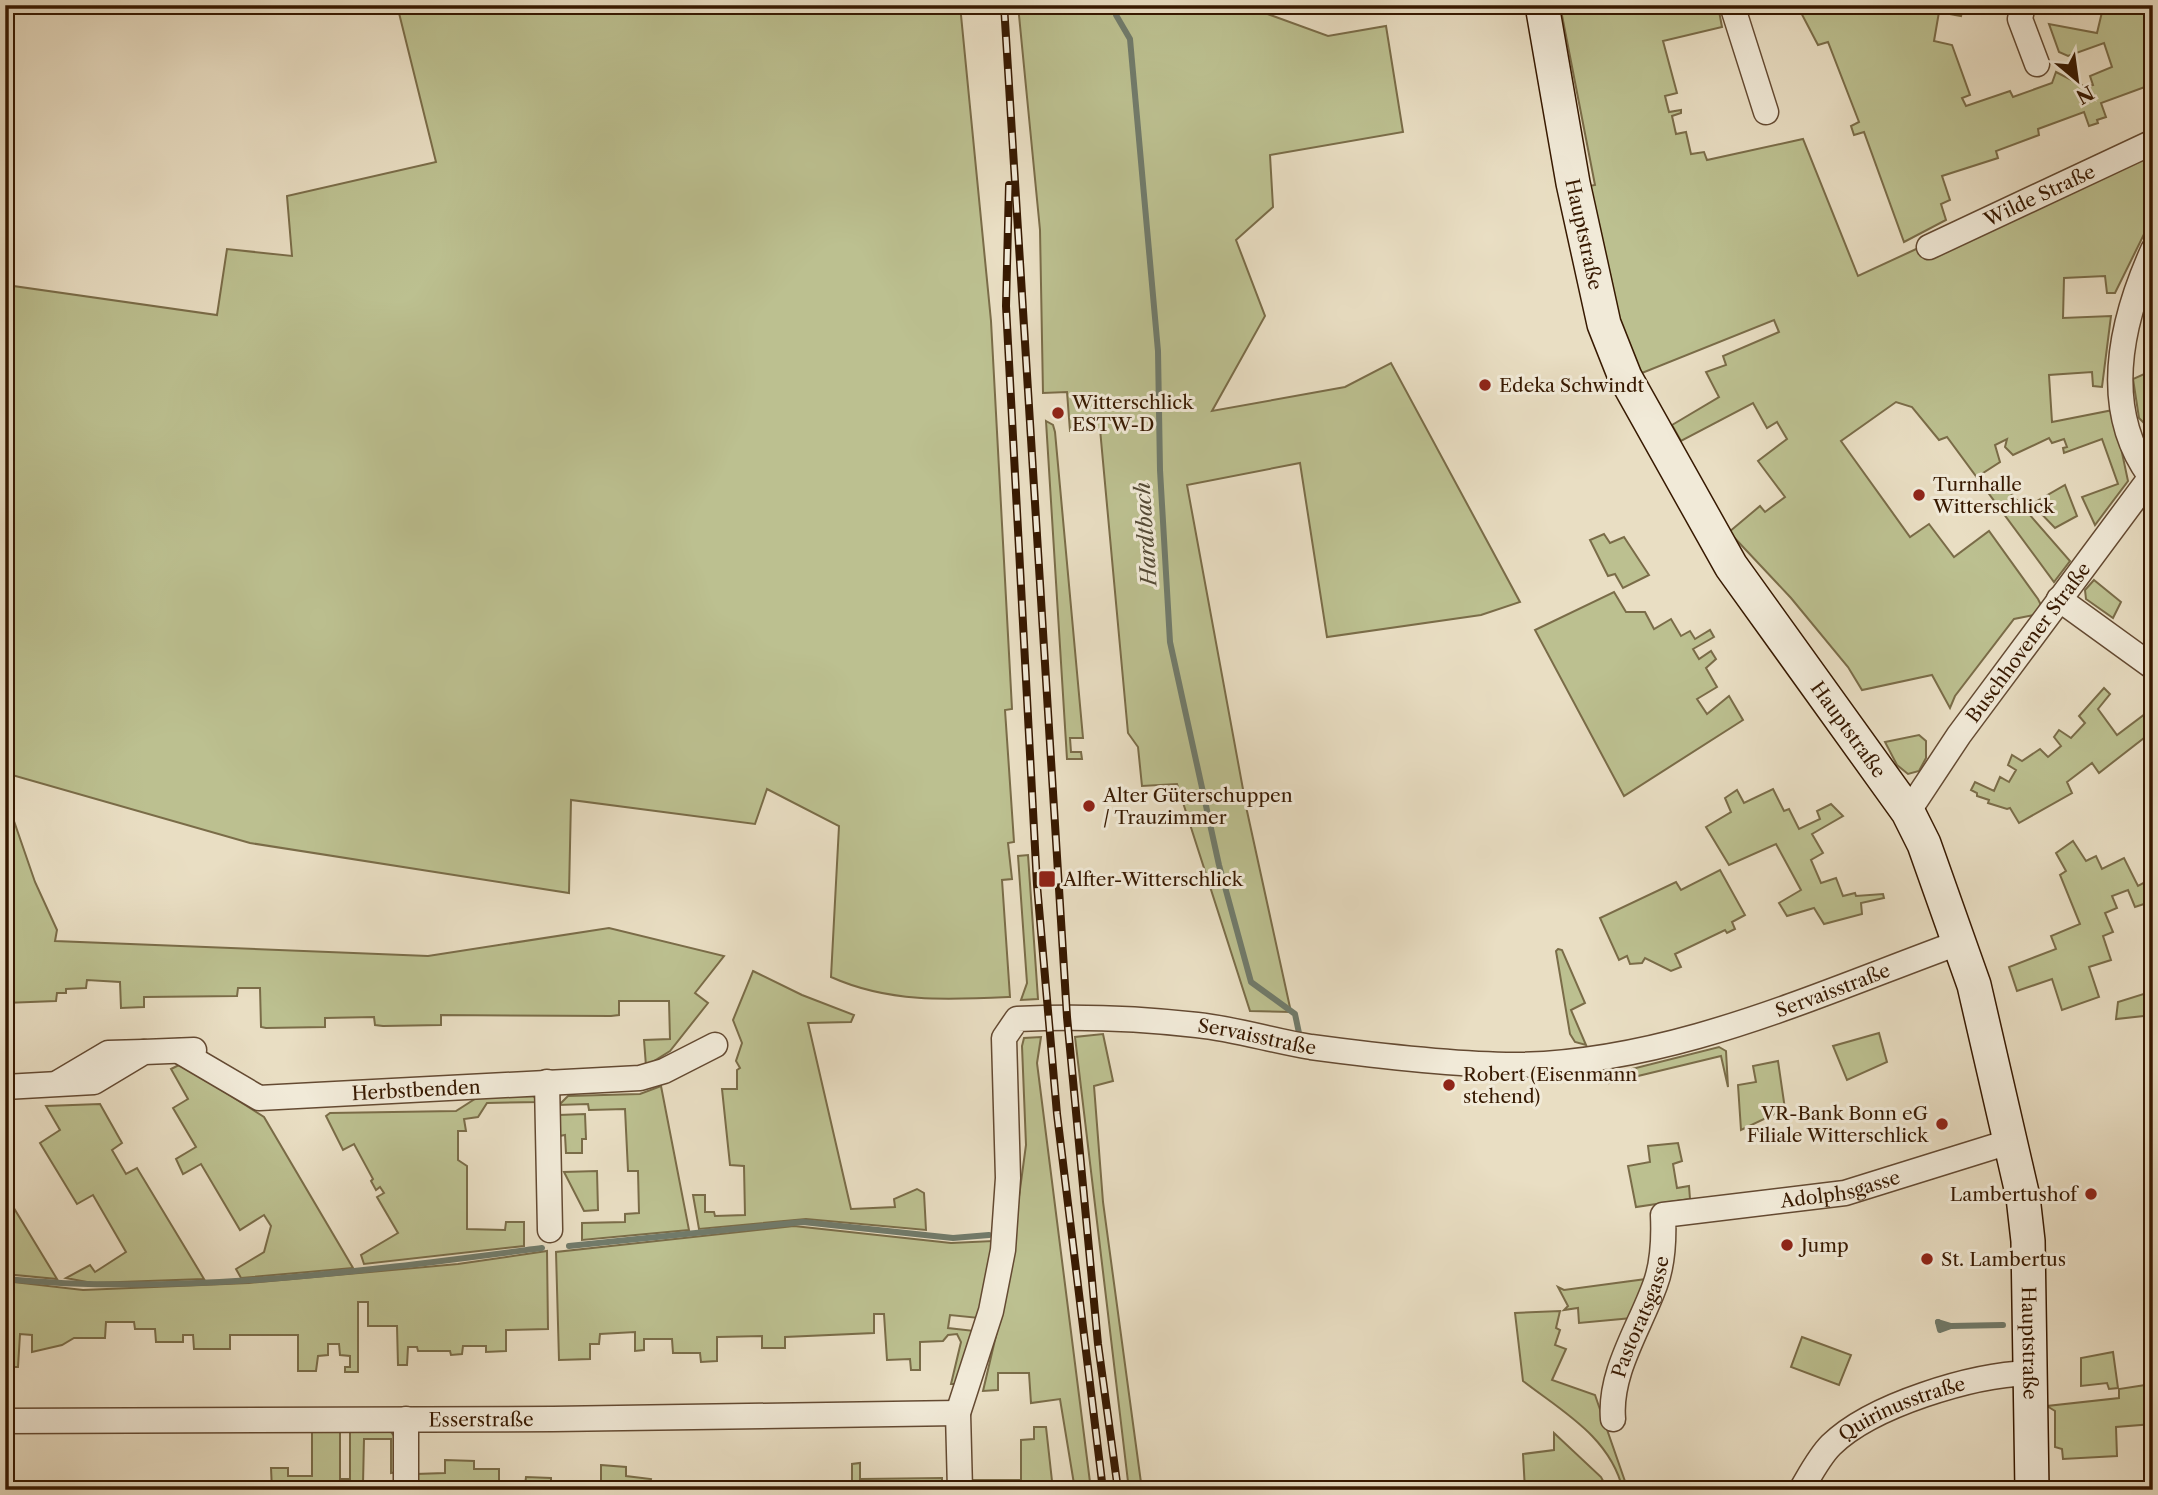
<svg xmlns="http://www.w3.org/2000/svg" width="2158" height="1495" viewBox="0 0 2158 1495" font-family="'Libre Caslon Text',serif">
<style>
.green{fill:#bcc090;stroke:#7a6c48;stroke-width:2}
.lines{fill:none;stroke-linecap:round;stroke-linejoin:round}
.stream{stroke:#717b6b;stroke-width:6}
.minor-casing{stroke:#644a32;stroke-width:27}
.secondary-casing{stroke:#371901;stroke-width:36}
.minor{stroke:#f1ead8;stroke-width:24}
.secondary{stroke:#f1ead8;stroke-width:33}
.rail-casing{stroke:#371901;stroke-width:8}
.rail{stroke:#f1ead8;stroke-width:5;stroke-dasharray:16;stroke-linecap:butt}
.poi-dot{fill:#8f2418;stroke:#f1ead8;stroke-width:2.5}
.labels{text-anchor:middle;stroke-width:6;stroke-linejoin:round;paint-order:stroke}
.street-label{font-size:19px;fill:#371901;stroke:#f1ead8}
.poi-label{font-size:19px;fill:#371901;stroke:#f1ead8;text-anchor:start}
.water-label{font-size:21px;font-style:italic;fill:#544a36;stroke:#f1ead8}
</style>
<rect width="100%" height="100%" fill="#e9dec3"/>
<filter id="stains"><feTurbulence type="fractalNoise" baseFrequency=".00286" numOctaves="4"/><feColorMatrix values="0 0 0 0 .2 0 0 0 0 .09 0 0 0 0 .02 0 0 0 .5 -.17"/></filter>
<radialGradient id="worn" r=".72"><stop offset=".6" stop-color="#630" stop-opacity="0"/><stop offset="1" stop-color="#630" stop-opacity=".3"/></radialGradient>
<!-- green -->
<g class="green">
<path d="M397 5H960L991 321 1012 709 1005 710 1014 842 1008 843 1012 879 1002 880 1010 997C947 1000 889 1003 831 977L839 826 767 789 755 824 571 800 569 893 250 843 5 773 6 285 217 315 227 249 292 256 287 196 436 162Z"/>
<polygon points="1018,5 1243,5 1328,36 1386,26 1403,132 1270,155 1273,207 1236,240 1265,316 1212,411 1345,387 1391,363 1520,602 1481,615 1327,637 1300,463 1187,485 1247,811 1291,1012 1250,1011 1177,784 1142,786 1138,747 1128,733 1100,429 1070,431 1067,392 1043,393 1040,230"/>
<path d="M1560 5H1679L1695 14 1719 11 1722 27 1663 41 1677 93 1665 96 1669 112 1681 110V113L1672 116 1676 134 1686 132 1691 154 1704 152 1707 160 1803 139 1858 276 1927 244 2153 150V216L2115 293H2107L2105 276 2064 278 2063 318 2111 316 2102 387 2093 386 2092 372 2049 375 2052 422 2113 410 2128 481 2095 525 2082 497 2118 484 2102 439 2064 453 2063 448 2067 447 2064 439 2052 443 2049 438 2013 455 2005 447 2007 439 1995 445 2000 462 1980 475 1990 489 2002 483 2070 561 2054 582 1947 437 1939 440 1912 407 1896 402 1841 441 1910 537 1929 524 1954 557 1989 531 2038 599 2041 605 2034 615 2014 619 1955 696 1950 708 1932 675 1862 690 1848 667 1791 598 1729 532 1760 506 1765 512 1785 497 1758 461 1787 439 1777 422 1767 428 1753 403 1681 441 1672 425 1719 397 1706 372 1726 365 1723 356 1779 332 1774 320 1642 373C1609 315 1600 251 1589 186L1595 185Z"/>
<polygon points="1797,5 1964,5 1961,16 1939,12 1934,41 1952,45 1970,95 1962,98 1966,106 2010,91 2013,97 2052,83 2056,72 2085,87 2093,85 2090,76 2112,67 2104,43 2068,56 2059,52 2049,24 2097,33 2102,12 2097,11 2098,5 2153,5 2153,84 2101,103 2106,117 2097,120 2098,123 2089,126 2084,112 2038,129 2039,135 1996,151 1998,158 1942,176 1950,200 1941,204 1946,220 1904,242 1864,132 1854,135 1851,126 1859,122 1828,42 1818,45"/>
<polygon points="2153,370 2153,412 2143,422 2139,418 2133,379"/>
<polygon points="1046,421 1053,425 1055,432 1083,738 1070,738 1071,752 1081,752 1082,759 1067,759"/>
<polygon points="2065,485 2077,516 2055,528 2032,504"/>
<polygon points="1604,534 1610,543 1624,537 1649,575 1623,588 1615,574 1608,576 1590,540"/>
<polygon points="2094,580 2121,602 2113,618 2086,599 2085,590"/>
<polygon points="1614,592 1626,612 1645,612 1654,629 1671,619 1681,636 1690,631 1695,639 1710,630 1714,637 1693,649 1699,659 1711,651 1716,659 1706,668 1717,687 1697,699 1707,714 1729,696 1743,720 1624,796 1535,630"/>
<polygon points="2104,688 2110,694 2098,709 2117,735 2145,714 2149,720 2153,718 2153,731 2099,773 2092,763 2067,782 2072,793 2019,823 2010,808 2007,809 1988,803 1989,800 1977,796 1977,793 1971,790 1975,782 1994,791 2000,777 2009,782 2016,770 2008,765 2012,755 2022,761 2040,749 2048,757 2061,746 2054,737 2059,730 2071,738 2085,723 2079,716"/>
<polygon points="1919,735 1926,741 1926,758 1919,771 1908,774 1897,765 1885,742"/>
<polygon points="1773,789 1784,811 1789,809 1799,829 1820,819 1817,811 1831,804 1843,816 1812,834 1823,853 1811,860 1821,883 1836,878 1843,896 1855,893 1856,896 1883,894 1884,898 1861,903 1862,914 1824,924 1814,908 1787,916 1779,903 1801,890 1776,844 1729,865 1706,827 1731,812 1725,798 1737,790 1744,803"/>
<polygon points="5,795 35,882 57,930 55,941 428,956 609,928 724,956 695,993 708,1003 670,1051 646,1066 644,1040 670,1039 669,1001 619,1001 619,1015 611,1016 441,1015 441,1025 383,1026 375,1025 374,1017 325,1018 325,1027 266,1028 261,1027 260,988 238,988 237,996 144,997 144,1007 121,1008 120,982 87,980 86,988 66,989 66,993 57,993 56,1001 5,1003"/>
<polygon points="2073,841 2086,861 2096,856 2102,869 2124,858 2138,886 2149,880 2153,901 2135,907 2128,890 2112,896 2117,908 2105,913 2113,932 2103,936 2111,960 2089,967 2099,997 2062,1010 2052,979 2017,991 2009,967 2056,949 2051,936 2080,924 2060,875 2066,871 2056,853"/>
<polygon points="1028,855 1038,999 1021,1000 1027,983 1018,856"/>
<polygon points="1720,870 1745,915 1732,922 1735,929 1727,933 1725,930 1675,954 1681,967 1671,971 1645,958 1642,963 1630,964 1627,956 1619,960 1600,918 1676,882 1681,890"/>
<polygon points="1558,949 1562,950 1585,1003 1571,1010 1586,1045 1575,1042 1570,1034 1556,951"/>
<polygon points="753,971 802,995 854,1015 851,1022 808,1023 851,1209 895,1207 894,1199 917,1189 924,1193 926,1230 806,1219 699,1229 693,1195 705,1195 705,1212 714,1212 715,1216 745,1215 744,1166 730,1165 722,1089 737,1089 737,1070 740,1068 736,1061 742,1043 733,1020"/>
<polygon points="2153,991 2153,1015 2116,1019 2118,1002"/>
<polygon points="1879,1033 1887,1062 1847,1080 1833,1046"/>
<polygon points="1103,1034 1113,1081 1094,1086 1103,1202 1142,1490 1129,1490 1075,1037"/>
<polygon points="1041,1037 1037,1063 1091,1490 1075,1490 1060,1399 1031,1403 1029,1373 998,1373 998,1390 983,1391 1006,1293 1026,1145 1022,1046 1024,1038"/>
<polygon points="1719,1047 1726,1051 1728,1087 1721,1056 1609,1083 1608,1075"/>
<polygon points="1778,1061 1785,1109 1741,1130 1738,1085 1756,1082 1753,1066"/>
<polygon points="181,1064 264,1117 353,1268 241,1278 236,1269 264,1252 271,1226 264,1215 240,1230 201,1164 183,1174 176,1159 196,1147 173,1108 188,1099 171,1069"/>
<polygon points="661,1086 689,1230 582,1240 582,1223 625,1222 625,1214 639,1213 638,1171 628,1171 625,1109 589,1110 588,1104 559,1105 568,1096 640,1094"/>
<polygon points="533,1096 540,1102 487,1103 478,1117 464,1119 466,1131 458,1131 458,1160 467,1166 467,1229 505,1230 506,1222 524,1222 524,1246 364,1264 361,1255 398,1233 377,1197 384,1193 380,1187 376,1190 371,1181 373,1179 354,1144 343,1150 326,1116 330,1113 456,1111 478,1097"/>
<polygon points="100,1104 122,1143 112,1150 126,1174 137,1168 204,1279 92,1283 66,1278 90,1265 95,1272 126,1252 93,1195 77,1204 40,1143 60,1130 46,1106"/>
<polygon points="585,1114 586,1139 582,1139 582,1153 566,1153 565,1135 559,1136 559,1115"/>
<polygon points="1678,1143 1682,1161 1673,1164 1677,1188 1689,1186 1690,1199 1636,1207 1628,1166 1650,1162 1648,1146"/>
<polygon points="597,1171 598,1210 584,1211 564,1172"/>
<polygon points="5,1192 9,1200 57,1279 5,1274"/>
<polygon points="794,1226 951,1243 993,1241 979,1318 950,1315 948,1328 975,1331 959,1384 951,1384 961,1342 957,1334 948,1335 943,1341 920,1342 920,1370 911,1370 910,1359 887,1360 884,1314 874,1314 874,1333 785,1337 785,1348 762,1348 762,1336 717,1337 717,1361 701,1362 700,1353 673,1353 672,1339 644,1339 644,1350 635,1351 635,1332 600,1334 599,1344 590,1344 590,1359 559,1360 556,1252"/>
<polygon points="547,1251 548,1329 506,1330 506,1351 486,1352 486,1346 463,1346 462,1354 451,1355 450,1351 418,1351 417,1347 408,1347 407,1365 398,1365 397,1326 368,1326 368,1302 358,1302 358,1372 345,1372 345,1367 350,1367 350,1356 340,1355 339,1344 328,1344 328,1355 318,1356 316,1371 298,1371 298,1335 230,1335 230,1349 194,1349 193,1335 183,1335 183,1342 156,1342 155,1329 135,1329 134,1322 106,1322 105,1338 74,1338 62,1345 32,1352 32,1335 20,1334 18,1367 5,1367 5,1281 83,1290 249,1283 458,1264"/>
<polygon points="1646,1279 1632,1318 1579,1323 1578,1308 1564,1310 1568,1306 1558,1287 1564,1290"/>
<path d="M1560 1311 1556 1328 1560 1330 1555 1345 1566 1349 1552 1380 1595 1395 1628 1490H1623C1610 1437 1563 1412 1523 1381L1515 1313Z"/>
<polygon points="1802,1337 1851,1355 1839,1385 1791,1367"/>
<polygon points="2113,1352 2118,1388 2109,1389 2107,1383 2081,1386 2081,1358"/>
<polygon points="2152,1384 2153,1424 2116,1427 2117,1456 2063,1459 2062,1449 2055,1447 2055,1411 2047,1406 2119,1398 2119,1389"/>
<polygon points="1034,1427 1046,1427 1053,1490 974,1490 974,1480 1021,1480 1021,1440 1034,1439"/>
<polygon points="312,1432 340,1432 340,1479 350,1479 350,1432 391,1432 398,1441 398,1472 391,1473 391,1439 364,1439 363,1484 377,1485 377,1490 272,1490 271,1468 288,1468 288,1476 312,1476"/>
<polygon points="1554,1433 1601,1477 1608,1490 1525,1490 1523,1454 1554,1450"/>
<polygon points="445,1460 474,1461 474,1469 499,1469 499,1485 525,1485 526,1477 551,1478 551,1485 559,1485 559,1490 416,1490 416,1474 445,1473"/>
<polygon points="860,1463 860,1479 942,1478 942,1490 804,1490 852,1488 852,1464"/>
<polygon points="601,1465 626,1467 626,1476 651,1479 649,1490 591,1490 592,1486 601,1485"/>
</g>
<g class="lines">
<!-- stream -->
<g class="stream">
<polyline points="1115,5 1116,15 1130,39 1158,351 1160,470 1170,642 1219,865 1251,982 1295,1014 1299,1033"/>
<polyline points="569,1246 803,1222 953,1238 989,1235"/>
<path d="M5 1279C184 1296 365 1271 542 1248"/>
<polyline points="1938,1322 1951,1326 2003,1325"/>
<polyline points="1938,1322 1940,1330 1951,1326"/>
</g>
<defs>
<g id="minor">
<polyline points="1732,5 1766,112"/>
<polyline points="2023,5 2020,19 2037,64"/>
<path id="s1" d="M1929 247 2153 142"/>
<path d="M2150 476C2100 407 2121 321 2153 250"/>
<polyline points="2059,599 2153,667"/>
<path id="s2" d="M1908 812 1959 735 2153 474"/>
<path id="s3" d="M179 1051 259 1098 640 1078 664 1071 715 1045"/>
<polyline points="59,1082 108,1053 144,1052"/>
<polyline points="547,1082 550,1230"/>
<polyline points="5,1087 94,1082 144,1052 194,1050"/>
<polyline points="406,1419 406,1490"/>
<path id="s4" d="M1613 1419C1609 1373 1639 1329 1655 1285 1663 1264 1664 1237 1663 1215L1845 1193 2012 1141"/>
<path id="s5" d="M5 1421 553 1419 958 1413"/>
<path id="s6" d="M960 1490 958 1413 991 1311 1003 1250 1008 1178 1004 1038 1017 1019C1077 1016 1137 1018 1197 1025 1236 1029 1273 1041 1311 1047 1371 1055 1446 1064 1506 1065 1664 1066 1813 996 1958 943"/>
<path id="s7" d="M1801 1490C1810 1475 1819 1457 1831 1445 1872 1405 1972 1375 2029 1373"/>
</g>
<g id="secondary">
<path id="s8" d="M1542 5 1573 183 1604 324 1625 377 1731 566 1908 812 1924 844 1974 985 2023 1197 2028 1241 2032 1490"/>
</g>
</defs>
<!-- minor casing -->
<use href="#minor" class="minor-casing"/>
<!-- secondary casing -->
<use href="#secondary" class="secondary-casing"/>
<!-- minor -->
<use href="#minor" class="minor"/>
<!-- secondary -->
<use href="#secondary" class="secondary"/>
<defs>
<g id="rail">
<polyline points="1004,5 1067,1017 1098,1344 1118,1490"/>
<polyline points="1009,185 1006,306 1037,885 1057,1114 1103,1490"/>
</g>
</defs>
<!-- rail casing -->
<use href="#rail" class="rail-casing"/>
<!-- rail -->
<use href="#rail" class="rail"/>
</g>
<!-- markers -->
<g class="poi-dot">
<circle cx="1485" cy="385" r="7"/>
<circle cx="1058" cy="413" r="7"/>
<circle cx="1919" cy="495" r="7"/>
<circle cx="1089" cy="806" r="7"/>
<rect x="1038" y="870" width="18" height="18" rx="3.5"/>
<circle cx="1449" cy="1085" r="7"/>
<circle cx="1942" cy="1124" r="7"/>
<circle cx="2091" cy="1194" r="7"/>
<circle cx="1787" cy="1245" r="7"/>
<circle cx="1927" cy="1259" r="7"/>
</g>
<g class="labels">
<!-- street labels -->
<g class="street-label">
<text dy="7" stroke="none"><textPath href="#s1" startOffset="122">Wilde Straße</textPath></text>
<text dy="7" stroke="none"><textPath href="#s8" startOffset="233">Hauptstraße</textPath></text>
<text dy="7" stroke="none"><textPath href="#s2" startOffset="208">Buschhovener Straße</textPath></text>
<text dy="7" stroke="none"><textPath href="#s8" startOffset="800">Hauptstraße</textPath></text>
<text dy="7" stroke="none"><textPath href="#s6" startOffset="1311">Servaisstraße</textPath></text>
<text dy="7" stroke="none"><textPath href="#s6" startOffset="723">Servaisstraße</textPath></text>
<text dy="7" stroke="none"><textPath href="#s3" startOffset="250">Herbstbenden</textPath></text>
<text dy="7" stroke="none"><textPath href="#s4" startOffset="392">Adolphsgasse</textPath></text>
<text dy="7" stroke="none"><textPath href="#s4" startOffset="107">Pastoratsgasse</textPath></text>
<text dy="7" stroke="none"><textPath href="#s8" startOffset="1451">Hauptstraße</textPath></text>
<text dy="7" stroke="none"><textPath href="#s7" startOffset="135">Quirinusstraße</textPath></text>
<text dy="7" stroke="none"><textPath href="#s5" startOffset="476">Esserstraße</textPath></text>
</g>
<!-- poi labels -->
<g class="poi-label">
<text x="1499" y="392">Edeka Schwindt</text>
<text x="1072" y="409">Witterschlick<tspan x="1072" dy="22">ESTW-D</tspan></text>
<text x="1933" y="491">Turnhalle<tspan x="1933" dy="22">Witterschlick</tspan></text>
<text x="1103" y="802">Alter Güterschuppen<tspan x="1103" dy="22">/ Trauzimmer</tspan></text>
<text x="1063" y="886">Alfter-Witterschlick</text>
<text x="1463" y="1081">Robert (Eisenmann<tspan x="1463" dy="22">stehend)</tspan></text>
<text x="1928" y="1120" text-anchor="end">VR-Bank Bonn eG<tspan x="1928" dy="22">Filiale Witterschlick</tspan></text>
<text x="2077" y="1201" text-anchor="end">Lambertushof</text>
<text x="1801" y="1252">Jump</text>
<text x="1941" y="1266">St. Lambertus</text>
</g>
<!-- water labels -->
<g class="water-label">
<text transform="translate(1146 534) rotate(-94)" y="7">Hardtbach</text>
</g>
</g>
<!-- margin -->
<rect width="2158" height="1495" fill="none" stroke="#e9dec3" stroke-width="28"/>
<rect x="7" y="7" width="2144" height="1481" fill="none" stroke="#371901" stroke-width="3.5"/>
<rect x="14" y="14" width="2130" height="1467" fill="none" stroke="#371901" stroke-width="2"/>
<!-- north arrow -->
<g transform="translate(2077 80) rotate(151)" stroke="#f1ead8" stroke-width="5" paint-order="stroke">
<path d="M0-5L12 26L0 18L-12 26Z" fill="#371901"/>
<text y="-10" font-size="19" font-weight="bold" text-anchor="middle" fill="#371901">N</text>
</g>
<rect width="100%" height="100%" filter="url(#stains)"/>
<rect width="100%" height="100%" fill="url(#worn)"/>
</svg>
